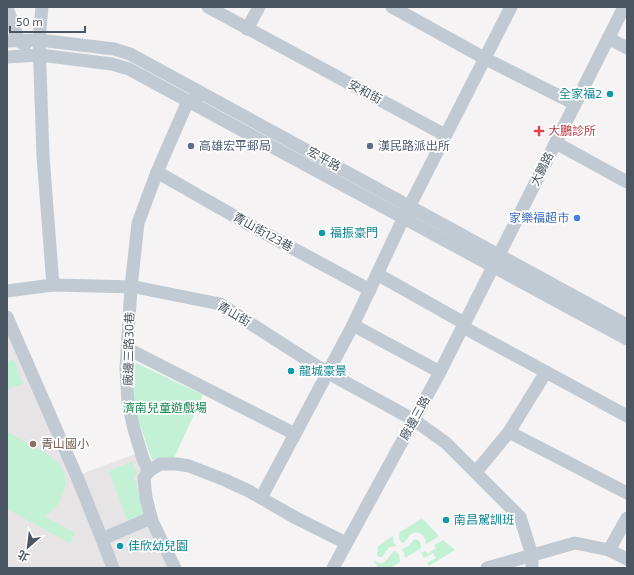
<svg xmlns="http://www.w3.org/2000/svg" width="634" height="575" viewBox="0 0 634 575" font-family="'Exo 2','Noto Sans TC',sans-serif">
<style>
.education{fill:#e6e4e5}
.green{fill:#c3f1d5}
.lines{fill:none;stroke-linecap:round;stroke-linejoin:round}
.minor{stroke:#c1cad2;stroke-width:13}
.culture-dot{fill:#0f9aa8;stroke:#fff;stroke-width:1.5}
.health-dot{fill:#e0444e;stroke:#fff;stroke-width:1.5}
.service-dot{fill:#5c6f8a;stroke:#fff;stroke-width:1.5}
.shop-dot{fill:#3f7fe0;stroke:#fff;stroke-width:1.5}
.education-dot{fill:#8d6e63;stroke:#fff;stroke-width:1.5}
.labels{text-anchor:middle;stroke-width:3.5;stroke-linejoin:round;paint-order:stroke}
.street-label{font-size:12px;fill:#4a5661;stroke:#fff}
.culture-label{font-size:12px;fill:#0d838f;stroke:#fff;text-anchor:start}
.health-label{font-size:12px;fill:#be3a42;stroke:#fff;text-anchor:start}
.service-label{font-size:12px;fill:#4e5e75;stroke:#fff;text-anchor:start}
.shop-label{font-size:12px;fill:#366cbe;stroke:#fff;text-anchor:end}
.park-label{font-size:12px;fill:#17864f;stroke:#fff}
.education-label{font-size:12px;fill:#785e54;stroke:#fff;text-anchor:start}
</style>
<rect width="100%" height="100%" fill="#f5f3f3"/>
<!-- education -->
<g class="education">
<polygon points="7,328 33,387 108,568 7,568"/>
<polygon points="135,454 143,473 172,565 163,568 115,568 79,475"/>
</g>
<!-- green -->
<g class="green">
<polygon points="14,360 23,384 7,389 7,362"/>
<polygon points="134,362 203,395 174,458 159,458 152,460 139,422 134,399"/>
<path d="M7 432C16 437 25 442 34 447 54 457 72 468 63 493 60 504 54 511 44 516L75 533 70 543 7 509Z"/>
<polygon points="132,462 137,473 134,478 145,515 128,522 109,471"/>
<path d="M421 519 424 520 438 535V537L426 544C426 536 418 528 410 535 408 537 406 540 404 543L401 542 399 538 400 532Z"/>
<path d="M393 536 394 543 397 546 390 547C385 550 385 554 382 557H379L377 554 378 546Z"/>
<path d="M415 539C420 540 421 543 421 548L405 558 404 553 402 549C409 548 410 543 415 539Z"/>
<polygon points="443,540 455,550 429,566 427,563 436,558 433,553 424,558 421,553 425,551 428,554 436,548 434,545"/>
<path d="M395 551 399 554 400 562 390 568H378L373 559C384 569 386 559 393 552Z"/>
</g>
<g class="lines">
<!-- minor -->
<g class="minor">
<polyline points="42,7 39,40 43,156 53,285"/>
<polyline points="208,7 445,135"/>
<polyline points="392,7 486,59 575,104"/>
<polyline points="7,8 19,41 25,45"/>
<polyline points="247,29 259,7"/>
<polyline points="608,38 627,48"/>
<polyline points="7,41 39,40 114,49 130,54 627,325"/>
<path d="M7 57 40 55 112 64 129 69C295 158 460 249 627 339"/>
<polyline points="556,143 627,182"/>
<polyline points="157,172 257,229 370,290"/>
<polyline points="377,274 464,323"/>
<polyline points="7,291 53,285 135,287 220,304 323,370 414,420 446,443 520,517 532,555 532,568"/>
<polyline points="7,317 77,477 102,539"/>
<polyline points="353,325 440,372"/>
<polyline points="463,327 627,416"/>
<polyline points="128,349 295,434"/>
<polyline points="509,432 627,493"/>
<polyline points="149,471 143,459 134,429 128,403 126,369 131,287 138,223 157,172 188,101 196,100"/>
<polyline points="476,472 509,432 546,372"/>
<polyline points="261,498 353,325 404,217 511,7"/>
<polyline points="609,550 627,518"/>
<polyline points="113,568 102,539 151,518"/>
<polyline points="175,568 152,521 146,498 144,478 149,471 160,464 177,464 189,466 225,480 249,491 296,518 346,543"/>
<polyline points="333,568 440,372 624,7"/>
<polyline points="487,568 575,543 609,550 627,559"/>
</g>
</g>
<!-- markers -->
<g class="culture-dot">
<circle cx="610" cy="94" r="4"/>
<circle cx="322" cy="233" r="4"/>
<circle cx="291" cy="371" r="4"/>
<circle cx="446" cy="520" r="4"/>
<circle cx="120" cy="546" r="4"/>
</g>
<path class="health-dot" d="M537 125h4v4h4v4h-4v4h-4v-4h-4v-4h4z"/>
<g class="service-dot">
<circle cx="191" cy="146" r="4"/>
<circle cx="370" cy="146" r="4"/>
</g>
<circle class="shop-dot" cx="577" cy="218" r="4"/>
<circle class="education-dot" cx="33" cy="444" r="4"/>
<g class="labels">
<!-- street labels -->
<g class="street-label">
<text transform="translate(365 92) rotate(28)" y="4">安和街</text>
<text transform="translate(324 159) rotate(29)" y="4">宏平路</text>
<text transform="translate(542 169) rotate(-63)" y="4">大鵬路</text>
<text transform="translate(263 232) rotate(29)" y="4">青山街123巷</text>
<text transform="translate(234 314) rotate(30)" y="4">青山街</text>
<text transform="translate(129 349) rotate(-89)" y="4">廠邊三路30巷</text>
<text transform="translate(415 418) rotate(-61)" y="4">廠邊三路</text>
</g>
<!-- culture labels -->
<g class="culture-label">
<text x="602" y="98" text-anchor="end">全家福2</text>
<text x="330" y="237">福振豪門</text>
<text x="299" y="375">龍城豪景</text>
<text x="454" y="524">南昌駕訓班</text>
<text x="128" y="550">佳欣幼兒園</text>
</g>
<!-- health labels -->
<g class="health-label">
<text x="548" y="135">大鵬診所</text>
</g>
<!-- service labels -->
<g class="service-label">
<text x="199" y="150">高雄宏平郵局</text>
<text x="378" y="150">漢民路派出所</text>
</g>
<!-- shop labels -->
<g class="shop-label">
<text x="569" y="222">家樂福超市</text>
</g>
<!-- park labels -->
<g class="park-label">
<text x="165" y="412">濟南兒童遊戲場</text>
</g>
<!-- education labels -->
<g class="education-label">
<text x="41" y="448">青山國小</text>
</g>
</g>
<!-- border -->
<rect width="634" height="575" fill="none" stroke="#4a5661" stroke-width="16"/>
<!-- north arrow -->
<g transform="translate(28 547) rotate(208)" stroke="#ffffff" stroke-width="3" paint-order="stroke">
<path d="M0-3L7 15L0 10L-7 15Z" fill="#4a5661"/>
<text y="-6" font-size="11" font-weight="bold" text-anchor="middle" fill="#4a5661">北</text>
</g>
<!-- scale -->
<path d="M10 26v6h75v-6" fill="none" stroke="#4a5661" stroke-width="2"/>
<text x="16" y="26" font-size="12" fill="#4a5661" stroke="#ffffff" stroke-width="3" paint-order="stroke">50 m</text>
</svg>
